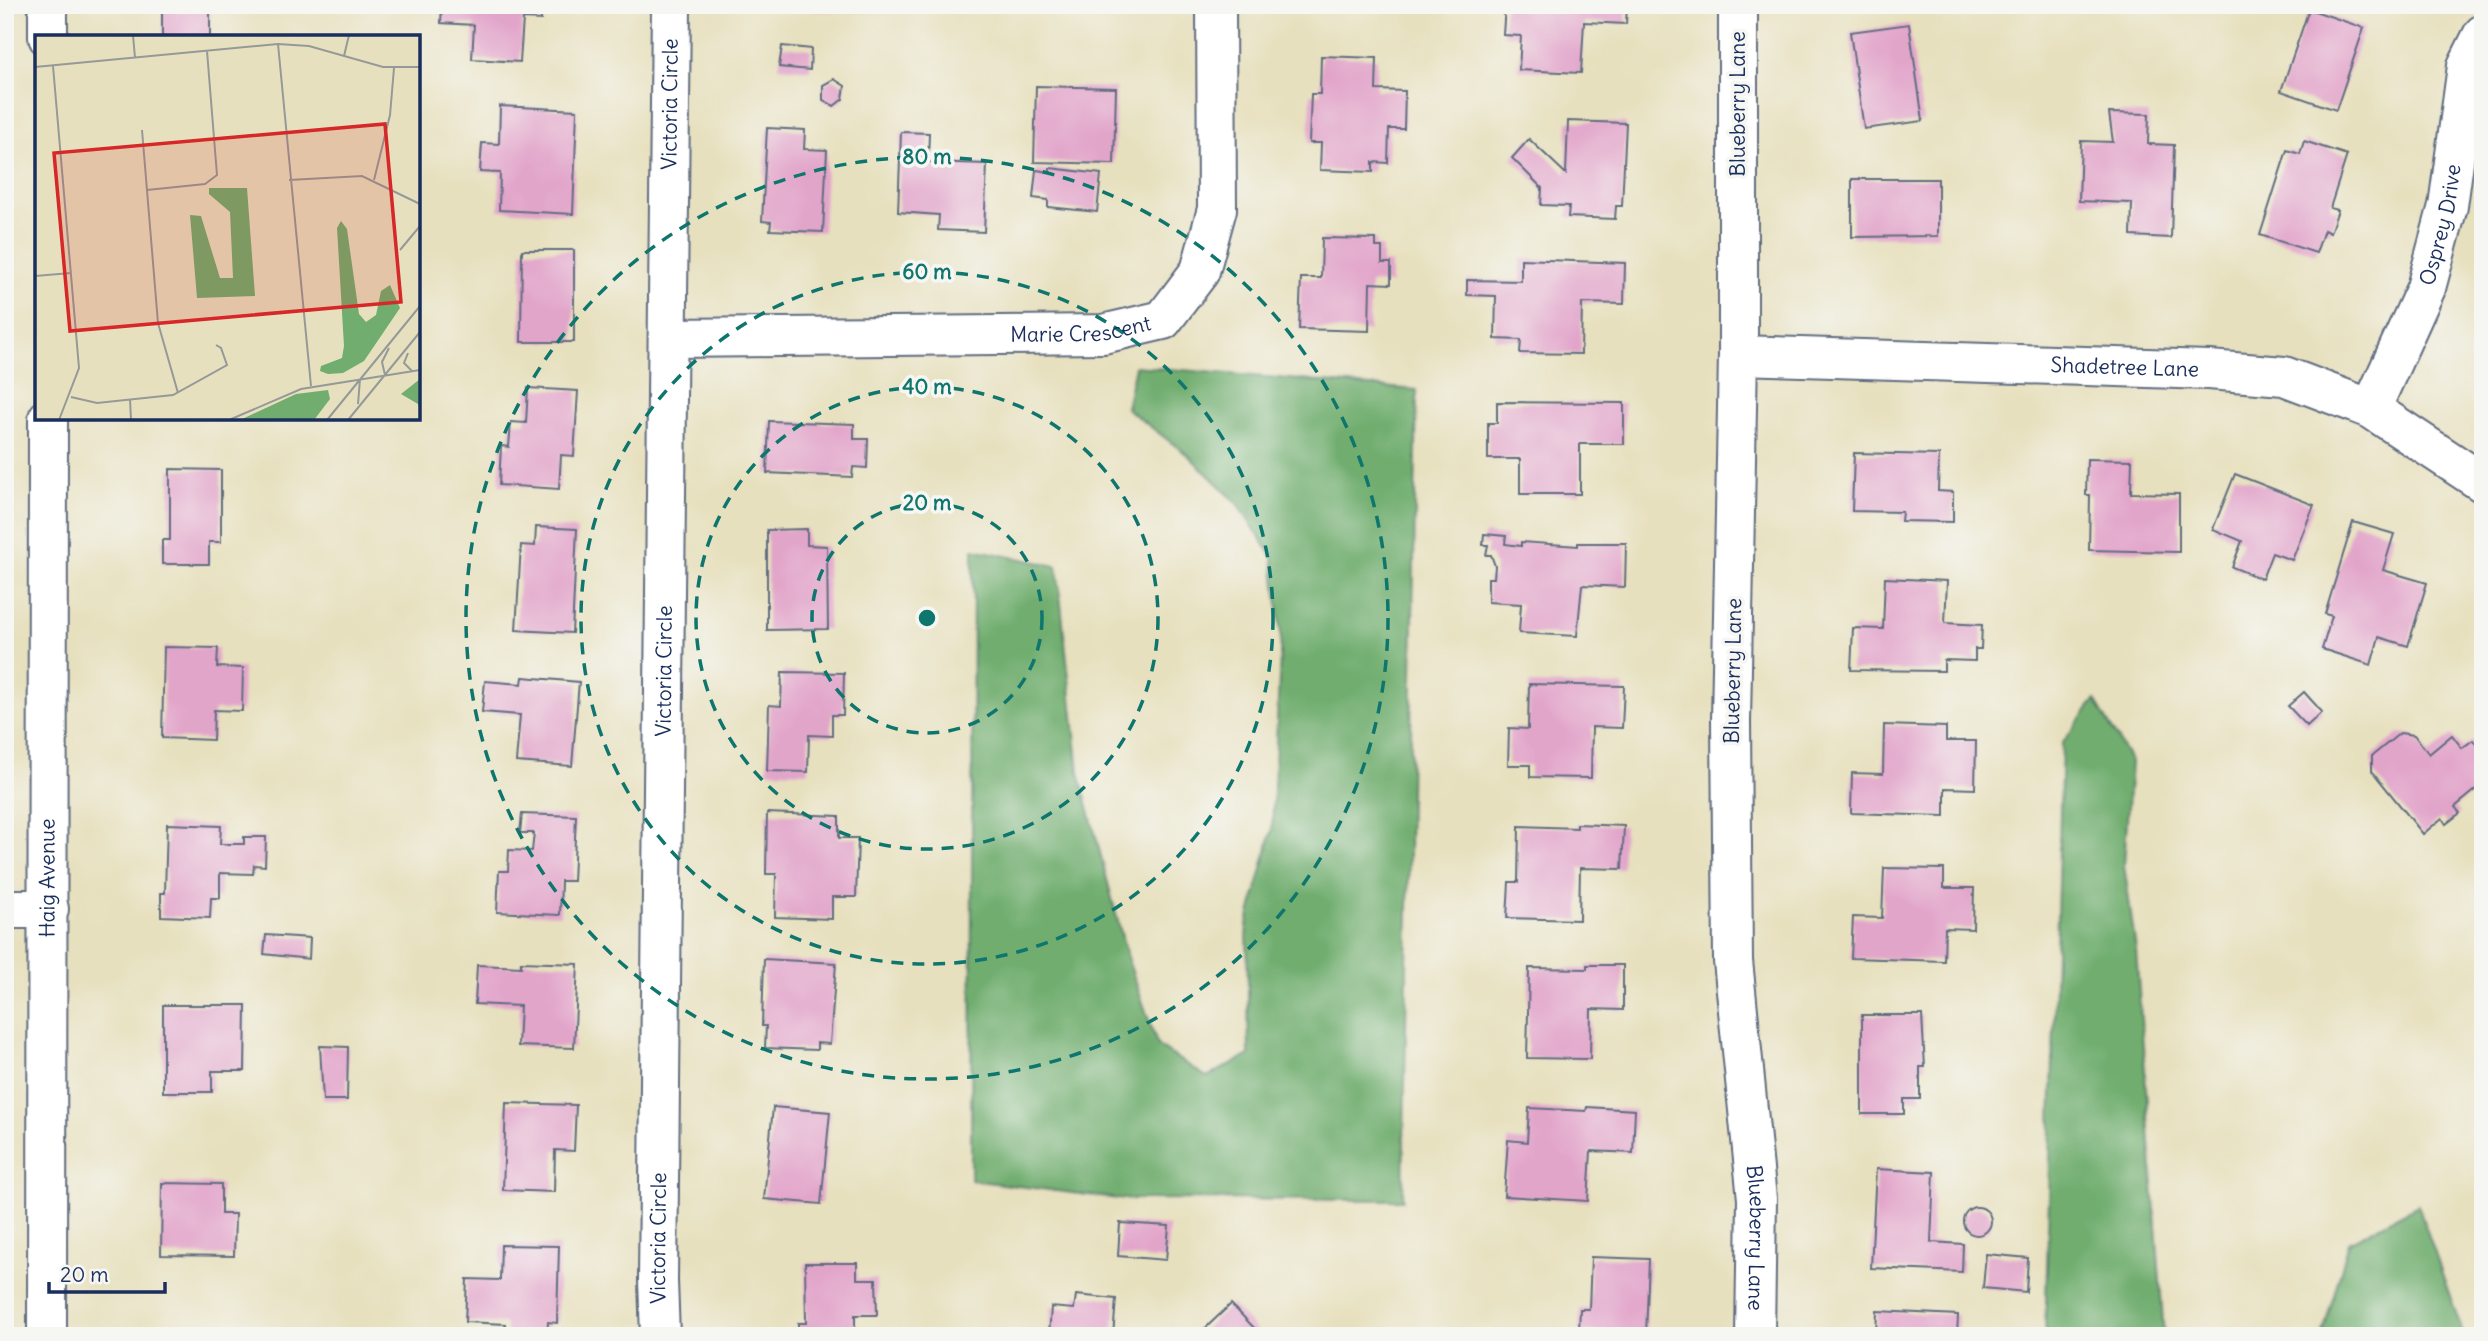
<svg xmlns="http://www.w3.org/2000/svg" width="2488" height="1341" viewBox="0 0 2488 1341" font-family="Delius,sans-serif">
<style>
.forest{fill:#70ad6e;stroke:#466e66;stroke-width:2}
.building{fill:#e2a5ca}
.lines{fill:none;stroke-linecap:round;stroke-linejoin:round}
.minor-casing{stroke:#626d80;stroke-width:42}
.minor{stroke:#fff;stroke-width:38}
.ring{fill:none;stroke:#0f766e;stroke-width:3.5;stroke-dasharray:12 9}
.labels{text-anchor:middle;stroke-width:7;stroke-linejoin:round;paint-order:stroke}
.street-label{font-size:21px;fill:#1b2f5e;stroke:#f6f6f2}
.inset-road{fill:none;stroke:#959998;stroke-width:2}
.view{fill:#d62828;fill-opacity:0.15;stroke:#d62828;stroke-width:3.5}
.inset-edge{fill:none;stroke:#1b2f5e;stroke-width:3.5}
.centre{fill:#0f766e;stroke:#f6f6f2;stroke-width:3.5}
.ring-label{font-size:21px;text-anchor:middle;font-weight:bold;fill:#0f766e;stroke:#f6f6f2;stroke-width:7;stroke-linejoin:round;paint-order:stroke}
</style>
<rect width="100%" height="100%" fill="#f6f6f2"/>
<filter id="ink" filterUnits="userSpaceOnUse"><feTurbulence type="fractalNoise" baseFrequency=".0143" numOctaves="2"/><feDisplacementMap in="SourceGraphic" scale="14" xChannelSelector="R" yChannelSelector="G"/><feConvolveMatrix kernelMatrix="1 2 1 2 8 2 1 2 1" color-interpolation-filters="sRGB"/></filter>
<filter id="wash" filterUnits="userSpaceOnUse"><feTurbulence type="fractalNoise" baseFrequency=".00686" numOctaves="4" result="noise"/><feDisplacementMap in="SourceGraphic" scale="28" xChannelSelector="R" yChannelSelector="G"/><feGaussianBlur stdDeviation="1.57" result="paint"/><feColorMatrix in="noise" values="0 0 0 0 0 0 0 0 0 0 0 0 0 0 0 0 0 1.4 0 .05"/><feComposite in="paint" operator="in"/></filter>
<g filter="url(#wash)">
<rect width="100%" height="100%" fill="#e7e0be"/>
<!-- forest -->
<g class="forest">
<polygon points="1135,366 1417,390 1403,1200 1118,1199 971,1180 973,549 1057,566 1079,772 1128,960 1158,1046 1207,1077 1249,1055 1247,926 1272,830 1281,634 1273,557 1236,502 1189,456 1126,408"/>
<polygon points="2095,700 2131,762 2124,865 2136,950 2164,1336 2045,1336 2062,743"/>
<polygon points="2418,1205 2464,1336 2322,1336 2349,1242"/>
</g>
<g id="blocks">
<!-- building -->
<g class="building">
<polygon points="162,5 221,5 221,11 210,11 210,37 162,37"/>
<polygon points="442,5 542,5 541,20 523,19 520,62 472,59 474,25 441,23"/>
<polygon points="811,5 875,5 875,12 811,11"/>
<polygon points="1505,5 1627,5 1626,24 1584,22 1581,73 1519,70 1521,36 1503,35"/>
<polygon points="2309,9 2364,28 2336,110 2281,91"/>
<polygon points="1909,24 1923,121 1864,129 1850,32"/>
<polygon points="782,46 811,49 810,70 779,67"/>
<polygon points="1321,56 1377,58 1376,90 1405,91 1404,129 1389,129 1388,163 1373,162 1373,172 1320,170 1321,143 1309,143 1311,94 1320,94"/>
<polygon points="834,79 845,86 843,99 834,106 823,100 823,85"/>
<polygon points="1036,86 1116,88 1114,164 1034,162"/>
<polygon points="500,106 577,110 573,214 499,210 500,173 480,172 482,143 499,144"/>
<polygon points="2109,113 2149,114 2148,144 2174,145 2171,238 2131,236 2132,203 2079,201 2081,141 2113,142"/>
<polygon points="1568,121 1626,123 1622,206 1616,206 1615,219 1568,217 1569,206 1541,205 1542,188 1512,158 1529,139 1566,174"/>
<polygon points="767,128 805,130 804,149 827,150 823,232 770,230 771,222 762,221"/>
<polygon points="901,132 929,133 928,162 987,164 984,232 938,230 939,215 898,212"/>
<polygon points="2304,141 2347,155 2330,208 2338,210 2330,233 2324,230 2316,253 2260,235 2287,150 2300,154"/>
<polygon points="1050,168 1101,174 1097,212 1048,207 1048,200 1033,198 1036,170 1050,172"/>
<polygon points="1852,179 1938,179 1938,236 1852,237"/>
<polygon points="1322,238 1376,239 1376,247 1382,247 1382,263 1391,263 1391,284 1370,283 1369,331 1299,329 1301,278 1321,278"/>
<polygon points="522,250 574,250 574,342 521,342"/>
<polygon points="1521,259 1625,263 1624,304 1582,303 1581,354 1520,353 1521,340 1495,339 1496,296 1467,295 1467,280 1521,281"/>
<polygon points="528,388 578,391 574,456 561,455 559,489 499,485 501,446 509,447 511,422 526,423"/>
<polygon points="1497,402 1624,403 1624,444 1580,444 1580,494 1520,494 1520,459 1488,459 1488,423 1497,423"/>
<polygon points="769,421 854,424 854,439 868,439 867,468 853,467 852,477 767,473"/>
<polygon points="1854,453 1939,455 1938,491 1953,492 1953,522 1901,521 1902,512 1852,511"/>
<polygon points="2087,459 2132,460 2131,493 2179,494 2179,552 2089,550 2090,495 2086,495"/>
<polygon points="170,469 221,470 221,542 209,542 209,564 162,564 162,540 170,540"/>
<polygon points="2235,474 2314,505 2292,560 2272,553 2262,579 2232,567 2242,541 2213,529"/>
<polygon points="2353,522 2394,534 2383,570 2427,583 2408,646 2379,637 2371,665 2322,649 2332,616 2325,614"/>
<polygon points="536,527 577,529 572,633 516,630 521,545 535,546"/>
<polygon points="807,529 807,545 827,546 828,629 767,630 767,530"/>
<polygon points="1484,534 1506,536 1505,544 1521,546 1521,542 1578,546 1578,543 1626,543 1625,587 1582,585 1577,636 1519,633 1521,604 1488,602 1488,578 1494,578 1495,566 1491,555 1486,555 1488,545 1483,545"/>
<polygon points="1885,578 1947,581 1945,623 1982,625 1981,649 1975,649 1975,661 1944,660 1944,671 1851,670 1853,628 1883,629"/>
<polygon points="164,647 218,648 217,667 243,668 242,711 214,710 213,740 162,738"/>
<polygon points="782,672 844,673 843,715 832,715 832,736 809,735 808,772 767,771 769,705 781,706"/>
<polygon points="523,677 579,682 572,766 516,762 520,715 482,712 485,681 522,684"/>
<polygon points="1529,684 1624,686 1622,728 1592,727 1591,778 1530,777 1530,765 1508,765 1509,728 1528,729"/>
<polygon points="2304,692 2322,712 2307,726 2288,706"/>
<polygon points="1884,725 1946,727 1946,741 1976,741 1975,789 1945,788 1945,816 1851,813 1852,773 1883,774"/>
<polygon points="2400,733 2414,735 2429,754 2452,735 2462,748 2473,740 2483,752 2483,784 2455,807 2460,813 2446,824 2442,818 2423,834 2372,771 2372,756"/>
<polygon points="767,813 839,816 839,838 858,838 856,897 832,897 832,919 775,917 776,874 766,874"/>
<polygon points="522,814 576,816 573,881 561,881 560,915 497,912 499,871 508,871 509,850 532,851 534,833 520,833"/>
<polygon points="167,824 221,826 220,844 244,844 244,837 266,837 265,866 254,865 253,874 220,873 220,898 211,898 210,918 161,916 161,893 165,893"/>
<polygon points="1577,824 1624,826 1622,869 1580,868 1579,920 1507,918 1509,882 1518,882 1519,826 1577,828"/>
<polygon points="1884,868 1944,869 1944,888 1974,888 1973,929 1945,928 1944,961 1851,958 1853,917 1882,918"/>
<polygon points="266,935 310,938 309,959 264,954"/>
<polygon points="764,959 836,963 830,1044 817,1043 817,1050 765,1048 766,1026 762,1026"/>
<polygon points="521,962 578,964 574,1048 518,1046 520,1006 475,1004 477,965 521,967"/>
<polygon points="1587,965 1623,965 1623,1010 1591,1009 1590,1059 1527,1058 1529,968 1587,969"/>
<polygon points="163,1005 246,1005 245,1071 212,1071 212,1092 163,1092"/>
<polygon points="1862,1015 1922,1015 1925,1067 1920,1067 1920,1099 1904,1099 1904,1114 1862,1114"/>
<polygon points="320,1046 348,1047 347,1100 323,1100"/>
<polygon points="506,1103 576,1105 574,1151 555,1150 554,1192 503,1190"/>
<polygon points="773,1107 830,1112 821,1204 764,1199"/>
<polygon points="1587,1107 1635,1110 1633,1153 1591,1151 1588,1201 1504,1196 1508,1140 1527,1142 1529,1108 1586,1111"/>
<polygon points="1876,1169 1934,1172 1931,1242 1963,1244 1962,1272 1871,1268"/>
<polygon points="162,1183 221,1184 221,1214 235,1214 234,1256 161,1255"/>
<circle cx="1977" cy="1221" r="14"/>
<polygon points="1120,1223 1169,1226 1166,1260 1118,1256"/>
<polygon points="501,1245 559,1246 557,1323 548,1322 547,1336 506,1336 506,1324 465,1322 467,1279 500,1280"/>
<polygon points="1986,1254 2028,1258 2026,1292 1983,1288"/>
<polygon points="1591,1257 1649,1259 1646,1336 1603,1336 1603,1332 1579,1331 1580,1309 1589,1309"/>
<polygon points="805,1263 857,1263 857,1279 876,1279 877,1315 855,1315 855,1336 798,1336 798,1323 806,1323"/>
<polygon points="1076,1295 1116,1299 1113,1336 1049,1336 1051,1307 1074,1309"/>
<polygon points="1231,1304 1262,1336 1197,1336"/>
<polygon points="1877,1311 1958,1315 1957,1336 1876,1336"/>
</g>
</g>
</g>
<g filter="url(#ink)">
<use href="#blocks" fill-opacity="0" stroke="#626d80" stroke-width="2"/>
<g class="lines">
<defs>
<g id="minor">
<polyline points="48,5 48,37"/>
<path id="s1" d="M1738 5V355L1731 721 1733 961 1757 1199 1755 1336"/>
<path id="s2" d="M670 338 1103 334 1163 320 1200 271 1217 209 1216 5"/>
<path id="s3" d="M1738 355 2209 370 2284 376 2371 409 2483 483"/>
<path id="s4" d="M2371 409 2426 288 2448 206 2467 66 2483 34"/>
<polyline points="5,909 49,909"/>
<path id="s5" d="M47 1336 48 418"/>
<path id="s6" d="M660 1336 658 1281 671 5"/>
</g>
</defs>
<!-- minor casing -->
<use href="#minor" class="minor-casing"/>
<!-- minor -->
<use href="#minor" class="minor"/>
</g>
</g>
<!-- distance rings -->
<g class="ring">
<circle cx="927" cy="618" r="115"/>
<circle cx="927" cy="618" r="231"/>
<circle cx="927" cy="618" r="346"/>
<circle cx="927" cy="618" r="461"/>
</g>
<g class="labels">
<!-- street labels -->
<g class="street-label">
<text dy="7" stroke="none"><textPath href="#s6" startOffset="1232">Victoria Circle</textPath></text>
<text transform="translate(1738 104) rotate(-90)" y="7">Blueberry Lane</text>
<text dy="7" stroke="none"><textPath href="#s4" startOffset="198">Osprey Drive</textPath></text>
<text dy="7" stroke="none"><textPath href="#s2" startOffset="411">Marie Crescent</textPath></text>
<text dy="7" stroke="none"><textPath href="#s3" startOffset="387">Shadetree Lane</textPath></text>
<text dy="7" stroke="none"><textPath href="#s6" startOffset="665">Victoria Circle</textPath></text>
<text transform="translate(1733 671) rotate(-89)" y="7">Blueberry Lane</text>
<text dy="7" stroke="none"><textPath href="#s5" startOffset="458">Haig Avenue</textPath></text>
<text dy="7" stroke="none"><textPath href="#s6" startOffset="98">Victoria Circle</textPath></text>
<text dy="7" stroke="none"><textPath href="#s1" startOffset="1234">Blueberry Lane</textPath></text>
</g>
</g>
<!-- overview -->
<g transform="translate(35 35)">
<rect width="385" height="385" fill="#e7e0be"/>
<path d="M174 153H212L220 261 162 263 155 180 166 181 185 243H198L195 177 174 159ZM306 186 312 194 324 279 331 287 341 280 346 256 355 250 365 273 329 326 308 338 293 339 285 336 286 331 307 323 309 311 302 193ZM385 344V376L383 369 366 359ZM293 355 295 364 279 385H205L261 359Z" fill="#70ad6e"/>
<path class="inset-road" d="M98 0 100 23M243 9 276 351M309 21 314 0M18 31 44 333 24 385M0 32 243 9 274 11 348 32H385M107 95 123 288 143 358M254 145 327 141 385 169M339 145 355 80 359 33M112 155 170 149 182 140 172 16M365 215 385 191M0 241 36 238M373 318 369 328 377 336M350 340 347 327 354 313M36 362 62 368 138 360 192 330 186 313 181 310M95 364 96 385M323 369 325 344M194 385 266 354 385 335M292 385 385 271M313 385 385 297"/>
<path class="view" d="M350 89 366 267 35 296 19 118Z"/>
<rect width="385" height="385" class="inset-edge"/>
</g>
<circle cx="927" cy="618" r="10" class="centre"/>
<g class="ring-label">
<text x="927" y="164">80 m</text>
<text x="927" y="279">60 m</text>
<text x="927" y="394">40 m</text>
<text x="927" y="510">20 m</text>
</g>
<!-- margin -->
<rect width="2488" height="1341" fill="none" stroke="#f6f6f2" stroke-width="28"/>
<!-- scale -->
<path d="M49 1282v10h116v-10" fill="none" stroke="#1b2f5e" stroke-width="3.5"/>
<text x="60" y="1282" font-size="21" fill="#1b2f5e" stroke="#f6f6f2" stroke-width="5" paint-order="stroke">20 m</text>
</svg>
